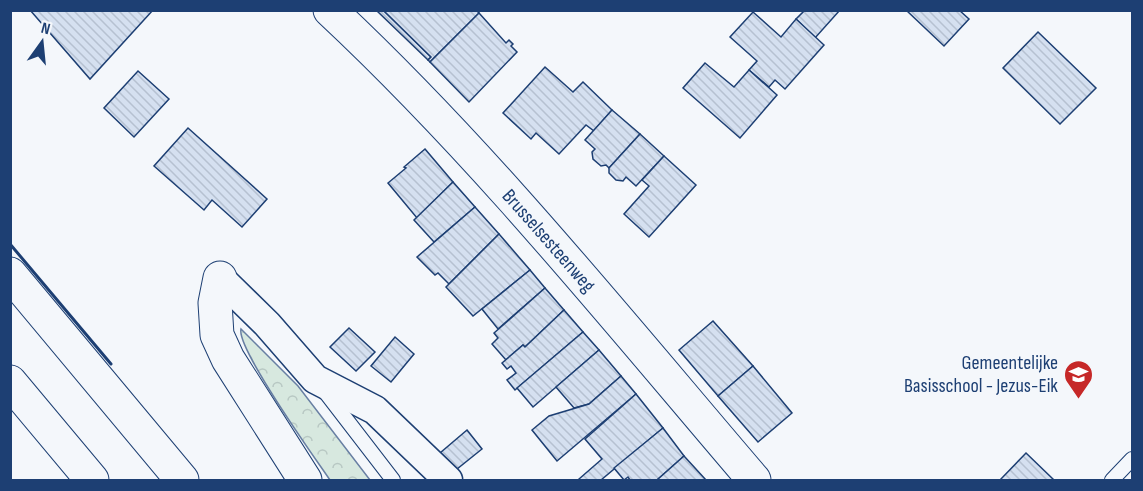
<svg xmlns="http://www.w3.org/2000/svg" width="1143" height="491" viewBox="0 0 1143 491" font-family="'Sofia Sans Condensed',sans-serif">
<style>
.forest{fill:url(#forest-crowns);stroke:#687fa3;stroke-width:1.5}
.building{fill:url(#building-back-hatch);stroke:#1d3f73;stroke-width:1.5}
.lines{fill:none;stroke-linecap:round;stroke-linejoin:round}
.service-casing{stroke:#1d3f73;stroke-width:16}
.minor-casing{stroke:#1d3f73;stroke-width:31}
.primary-casing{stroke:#1d3f73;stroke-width:35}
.motorway-casing{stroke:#1d3f73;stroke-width:35}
.service{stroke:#f4f7fb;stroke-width:14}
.minor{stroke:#f4f7fb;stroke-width:28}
.primary{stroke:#f4f7fb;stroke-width:33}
.motorway{stroke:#f4f7fb;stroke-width:33}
.wall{stroke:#1d3f73;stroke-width:3}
.labels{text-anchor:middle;stroke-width:4.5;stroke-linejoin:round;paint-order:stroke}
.street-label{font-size:20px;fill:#1d3f73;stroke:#f4f7fb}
.poi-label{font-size:20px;fill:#1d3f73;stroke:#f4f7fb;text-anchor:end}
</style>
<defs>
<pattern id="forest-crowns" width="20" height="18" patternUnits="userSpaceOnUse" patternTransform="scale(1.5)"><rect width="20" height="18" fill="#d7e8df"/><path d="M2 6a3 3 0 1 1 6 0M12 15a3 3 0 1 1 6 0" fill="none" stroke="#b8c8c3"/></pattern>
<pattern id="building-back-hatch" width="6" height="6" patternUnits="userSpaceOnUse" patternTransform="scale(1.5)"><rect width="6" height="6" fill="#d5e0f0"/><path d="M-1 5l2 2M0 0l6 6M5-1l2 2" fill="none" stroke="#b6c1d1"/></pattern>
</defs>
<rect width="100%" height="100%" fill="#f4f7fb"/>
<!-- forest -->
<path class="forest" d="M241 329 298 386 370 480H330C315 458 236 348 241 329Z"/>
<!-- building -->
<g class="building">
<polygon points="30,10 153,10 90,79"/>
<polygon points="376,10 383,10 431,57 428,60"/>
<polygon points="383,10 476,10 479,13 430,62 428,60 431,57"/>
<polygon points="802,10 840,10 815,38 796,19 803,12"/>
<polygon points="906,10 959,10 969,19 944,46"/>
<polygon points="753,12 781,37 796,19 824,45 785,89 775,80 769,87 749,70 757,61 730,37"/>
<polygon points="479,13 506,43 509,40 513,44 511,46 517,52 469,102 430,62"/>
<polygon points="1038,32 1096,88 1060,124 1003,68"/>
<polygon points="705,63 734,87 749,70 777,95 740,138 683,88"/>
<polygon points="545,67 573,92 583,82 612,110 594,131 586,125 559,154 536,133 531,139 503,113"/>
<polygon points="138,71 169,99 134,137 104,108"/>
<polygon points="612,110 640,134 609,168 606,165 601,166 593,159 592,152 595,149 585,140"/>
<polygon points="188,128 267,199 242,227 212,200 204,210 154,166"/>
<polygon points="640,134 664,156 636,186 626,177 623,181 616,180 609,173 609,168"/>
<polygon points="425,149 453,182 417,218 388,183 406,168 404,167"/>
<polygon points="664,156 696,185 649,237 624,214 649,186 642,180"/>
<polygon points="453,182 475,207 434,242 414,220"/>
<polygon points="475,207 499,234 449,284 438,273 435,275 417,257"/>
<polygon points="499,234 530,270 473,316 446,287"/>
<polygon points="530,270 545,288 498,329 482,309"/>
<polygon points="545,288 564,310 525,347 523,345 506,360 492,344 498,338 494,333"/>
<polygon points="564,310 583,332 515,390 507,380 516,373 511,366 507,369 502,363 523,345 525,347"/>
<polygon points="713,321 753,366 718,396 679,350"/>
<polygon points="349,328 375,352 356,371 330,347"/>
<polygon points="583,332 599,350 533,407 517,388"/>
<polygon points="395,337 414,354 391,382 371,366"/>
<polygon points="599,350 621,376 589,404 574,408 556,387"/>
<polygon points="753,366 792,413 758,442 718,396"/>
<polygon points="621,376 636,394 557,461 532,430 549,416 589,404"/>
<polygon points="636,394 663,428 601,480 581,480 579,479 602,459 585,439"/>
<polygon points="663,428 684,456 657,480 630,480 628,477 624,480 614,468"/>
<polygon points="467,430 482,449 457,469 440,453"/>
<polygon points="1026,453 1054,480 1000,480"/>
<polygon points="684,456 706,480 657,480"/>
</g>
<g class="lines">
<defs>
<g id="service">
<polyline points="326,393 393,480"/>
<polyline points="1112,480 1132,459"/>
</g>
<polyline id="minor" points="220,278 267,324 315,379 375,410 448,480"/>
<g id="primary">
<path id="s1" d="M330 10C484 154 618 321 754 480"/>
</g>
<g id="motorway">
<polyline points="10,274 182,480"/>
<polyline points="220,278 215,303 217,335 228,359 305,480"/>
<polyline points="10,382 92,480"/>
</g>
</defs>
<!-- service casing -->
<use href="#service" class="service-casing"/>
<!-- minor casing -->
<use href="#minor" class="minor-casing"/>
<!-- primary casing -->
<use href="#primary" class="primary-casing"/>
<!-- motorway casing -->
<use href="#motorway" class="motorway-casing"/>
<!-- service -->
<use href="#service" class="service"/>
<!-- minor -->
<use href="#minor" class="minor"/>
<!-- primary -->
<use href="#primary" class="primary"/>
<!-- motorway -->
<use href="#motorway" class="motorway"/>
<!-- wall -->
<polyline class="wall" points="10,244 111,364"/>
</g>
<!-- icons -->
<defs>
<symbol id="school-pin" viewBox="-11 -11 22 30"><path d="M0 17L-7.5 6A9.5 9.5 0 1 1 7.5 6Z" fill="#c62828" stroke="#f4f7fb"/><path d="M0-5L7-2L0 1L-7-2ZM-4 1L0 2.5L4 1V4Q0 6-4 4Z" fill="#fff"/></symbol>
</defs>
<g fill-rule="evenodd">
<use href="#school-pin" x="1062" y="358" width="33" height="45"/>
</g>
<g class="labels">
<!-- street labels -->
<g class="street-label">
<text dy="7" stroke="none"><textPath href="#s1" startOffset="318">Brusselsesteenweg</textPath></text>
</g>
<!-- poi labels -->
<g class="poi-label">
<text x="1058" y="369">Gemeentelijke<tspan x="1058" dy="23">Basisschool - Jezus-Eik</tspan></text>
</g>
</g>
<!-- border -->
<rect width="1143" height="491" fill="none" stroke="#1d3f73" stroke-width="24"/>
<!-- north arrow -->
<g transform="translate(42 42) rotate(15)" stroke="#f4f7fb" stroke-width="4.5" paint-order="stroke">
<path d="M0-4.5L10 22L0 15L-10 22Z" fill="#1d3f73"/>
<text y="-9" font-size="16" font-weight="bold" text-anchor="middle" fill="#1d3f73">N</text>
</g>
</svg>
